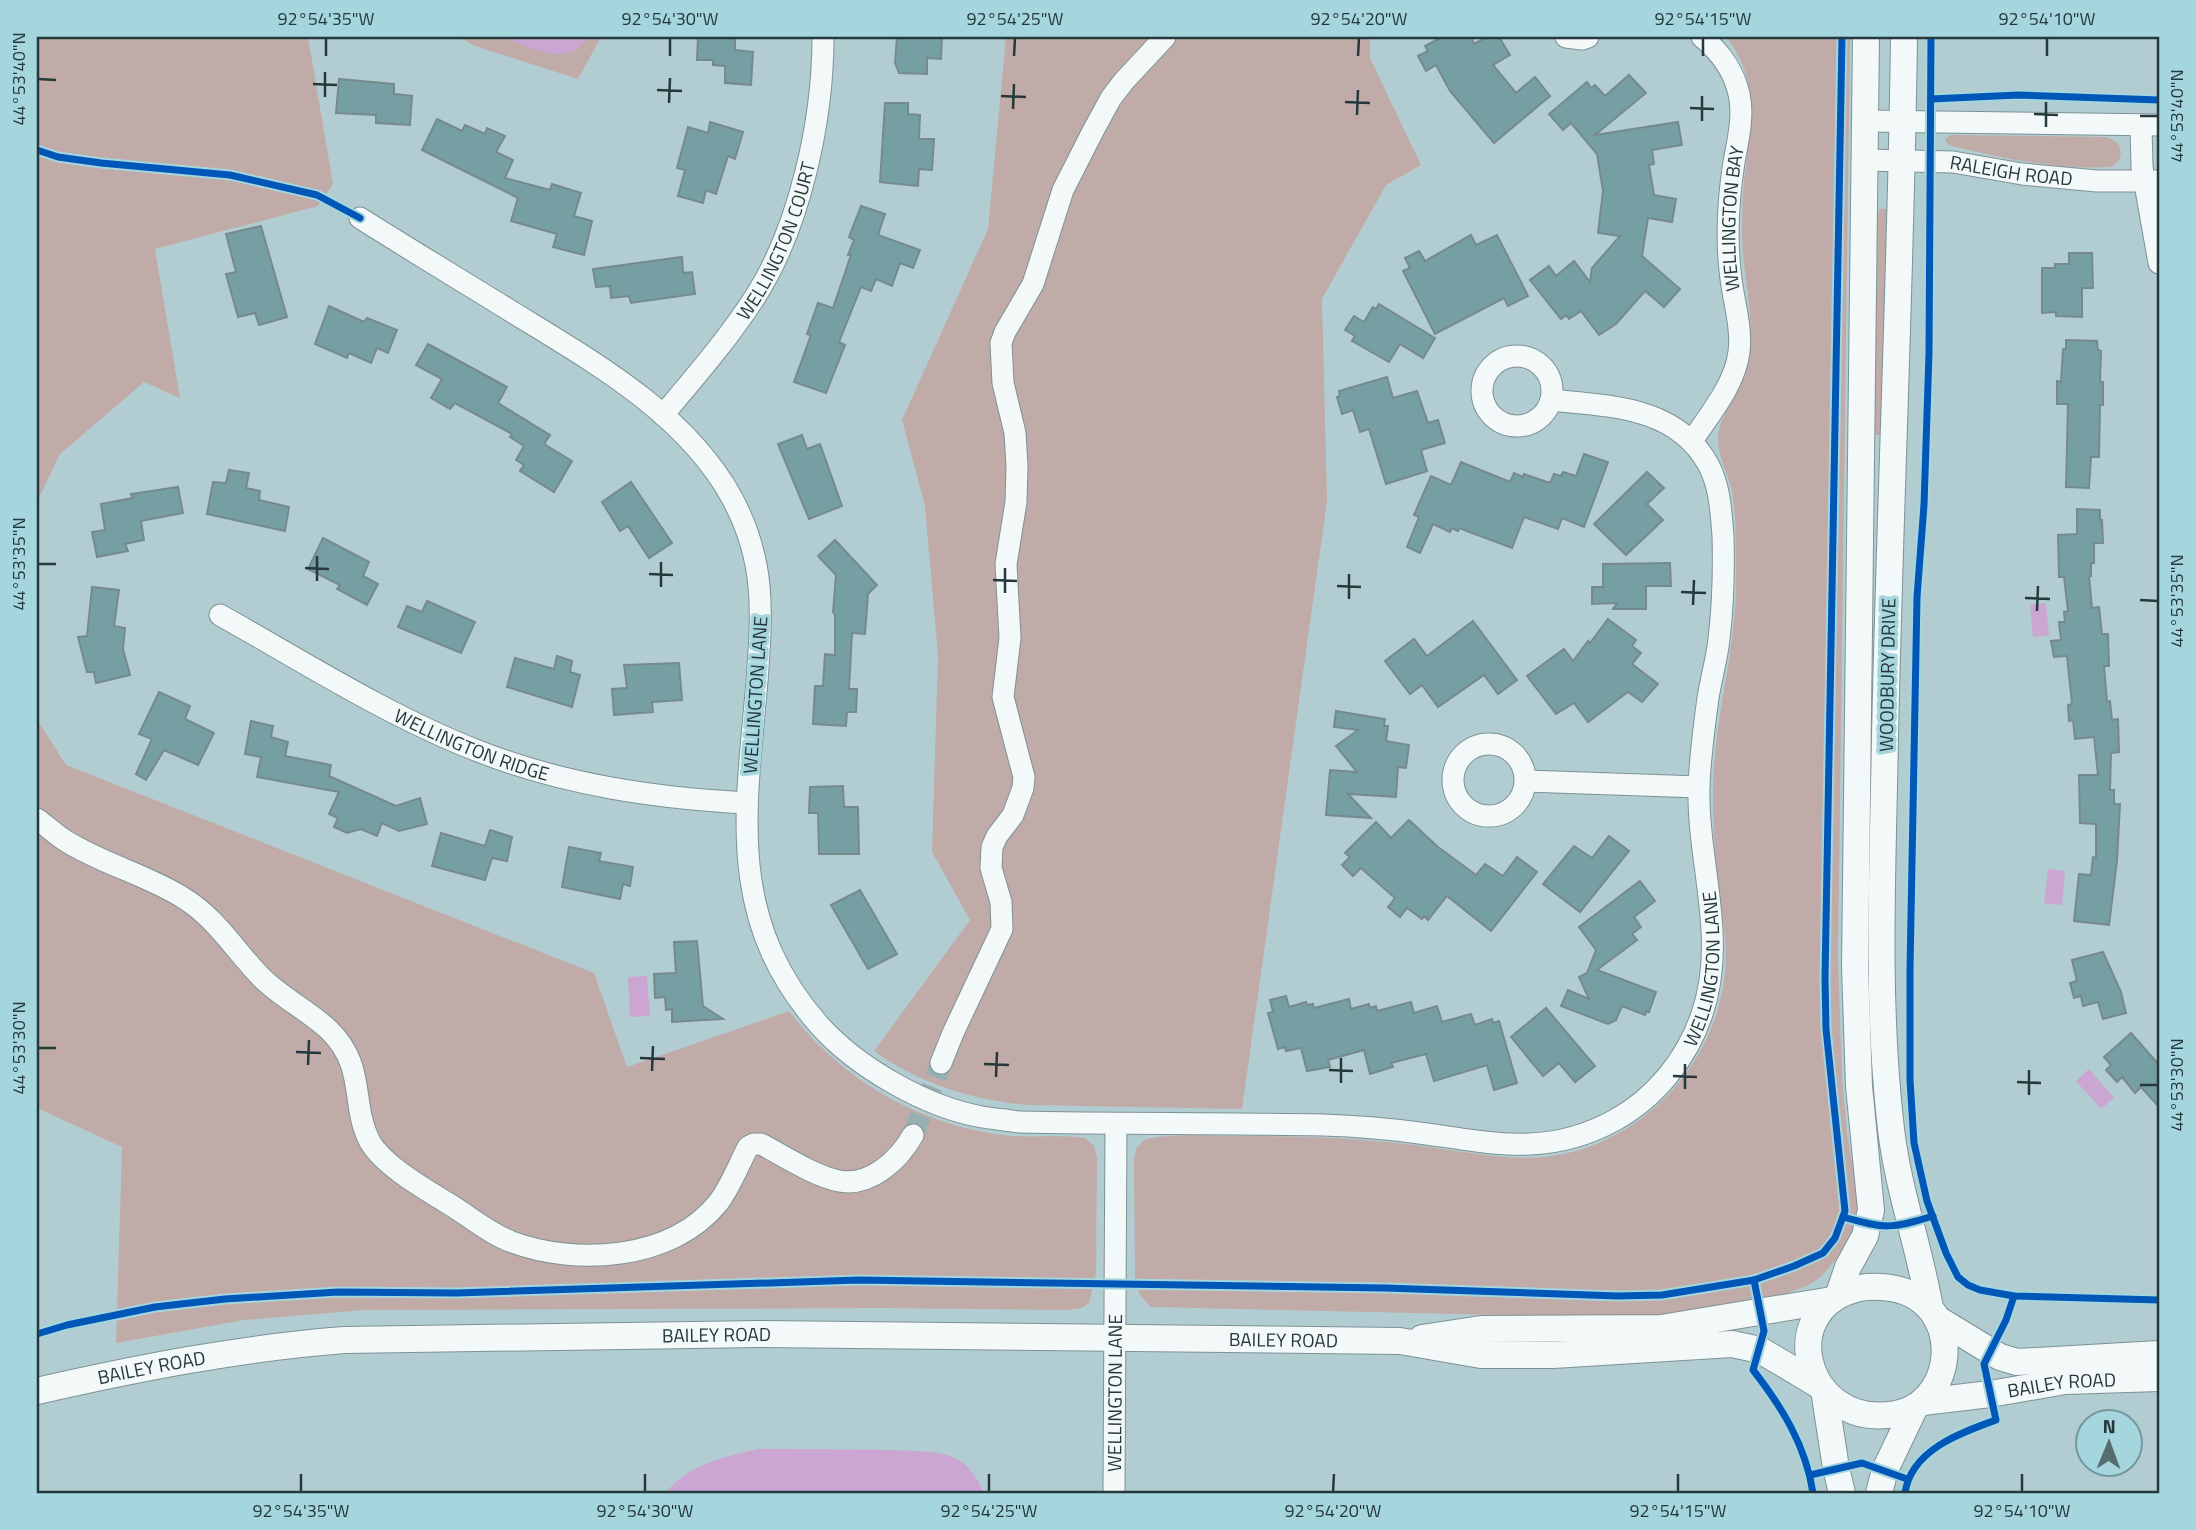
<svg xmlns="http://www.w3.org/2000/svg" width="2196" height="1530" viewBox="0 0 2196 1530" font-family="'Titillium Web',sans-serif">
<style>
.green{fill:#c1aba8}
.water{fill:#cba6d2}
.building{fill:#769fa4;stroke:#768a8d;stroke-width:2}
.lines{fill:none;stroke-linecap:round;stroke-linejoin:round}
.minor-tunnel{stroke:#96afb3;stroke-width:21;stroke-dasharray:21 10;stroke-linecap:butt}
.minor-casing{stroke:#7d9295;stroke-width:23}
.major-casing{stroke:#7d9295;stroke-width:28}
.minor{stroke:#f3f8f8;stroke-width:21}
.major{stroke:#f3f8f8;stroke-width:26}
.cycleway-casing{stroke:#a5d6de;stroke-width:11}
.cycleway{stroke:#0057b8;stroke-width:7}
.ticks{fill:none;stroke:#25393c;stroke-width:2.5}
.labels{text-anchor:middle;stroke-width:7;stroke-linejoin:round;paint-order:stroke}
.street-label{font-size:19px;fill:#25393c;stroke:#a5d6de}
.neatline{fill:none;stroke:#25393c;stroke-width:2.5}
.ticks-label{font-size:18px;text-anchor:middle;fill:#25393c}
</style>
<rect width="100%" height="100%" fill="#b2cdd1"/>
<!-- green -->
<g class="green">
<polygon points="37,37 308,37 333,184 318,206 155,249 180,398 144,382 60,454 37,502"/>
<polygon points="459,37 601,37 578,79 475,46"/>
<path d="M1006 37H1370V58L1421 165 1386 185 1322 299 1327 501 1242 1109 1028 1105C971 1100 921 1084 874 1051L970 920 932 852 938 656 925 506 902 420 988 229Z"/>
<path d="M1730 37H1850L1838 956 1842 1078 1847 1133 1858 1195V1213L1851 1235 1836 1259 1822 1276 1809 1285 1774 1298 1694 1316 1504 1315 1151 1307 1140 1295 1135 1282 1134 1159 1136 1149 1144 1140C1170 1133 1199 1136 1226 1136 1289 1136 1352 1137 1414 1145 1496 1155 1552 1175 1629 1127 1675 1098 1709 1050 1721 997 1731 955 1723 924 1718 883 1714 853 1713 823 1713 793 1713 735 1728 679 1734 622 1736 603 1736 584 1736 565 1736 541 1736 515 1732 491 1728 473 1717 455 1718 436 1721 412 1743 388 1748 360 1756 320 1743 278 1742 238 1742 219 1742 200 1744 181 1750 128 1762 86 1728 39Z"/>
<path d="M1951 135 2106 137 2118 143C2123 153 2121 162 2111 167 2057 170 2000 158 1948 145L1945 139Z"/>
<polygon points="1879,209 1888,209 1881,435 1873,435 1876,236"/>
<path d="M37 719 66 765 594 973 627 1067 789 1011C840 1078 913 1121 995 1134 1025 1139 1055 1134 1085 1138L1094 1146 1097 1157 1096 1273 1089 1303 1082 1308 1068 1310 883 1308 364 1310 244 1320 116 1343 122 1147 37 1108Z"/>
</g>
<!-- water -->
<g class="water">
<path d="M504 37H587C571 69 528 48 504 37Z"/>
<polygon points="2046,603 2049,635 2033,637 2030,605"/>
<polygon points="2048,869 2065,871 2062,905 2044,903"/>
<polygon points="647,976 650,1016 630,1017 628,977"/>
<polygon points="2089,1069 2114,1098 2101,1109 2076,1081"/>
<path d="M758 1449C801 1449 845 1449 888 1450 909 1451 933 1450 953 1457 969 1464 977 1478 984 1493H666C688 1464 724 1457 758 1449Z"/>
</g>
<!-- building -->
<g class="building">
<polygon points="698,37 735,37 735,50 753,52 751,85 725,83 725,66 713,65 713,60 697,60"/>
<polygon points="897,37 942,37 941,59 927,58 927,74 899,73 895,63"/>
<polygon points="1442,37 1471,37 1474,44 1487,37 1499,37 1510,55 1493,65 1516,93 1535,77 1550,96 1494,143 1450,91 1436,65 1426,71 1418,56 1428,51 1425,46"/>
<polygon points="1629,75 1646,93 1595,135 1678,122 1682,145 1652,150 1654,164 1649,165 1654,195 1676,199 1672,222 1648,218 1642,256 1680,289 1664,307 1645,291 1616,324 1599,335 1581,311 1569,319 1566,315 1561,319 1530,280 1549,266 1556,276 1574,261 1590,282 1592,268 1620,236 1598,233 1603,191 1597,154 1571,123 1563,130 1549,114 1587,82 1591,88 1595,85 1605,96"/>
<polygon points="339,79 394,84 394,94 412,96 410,125 376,123 376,115 336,113"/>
<polygon points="885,103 908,103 908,114 920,115 919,139 934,139 932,170 919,169 918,186 880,182"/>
<polygon points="437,119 462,131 465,125 485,134 487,128 505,136 496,152 513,160 505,178 550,190 552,184 581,193 574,216 592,221 584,255 553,247 557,234 511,221 518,198 422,150"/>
<polygon points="710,122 743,132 735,159 728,156 716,194 706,190 703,203 678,196 685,170 677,168 688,127 708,133"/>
<polygon points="861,206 885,214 878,235 920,250 913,268 900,263 892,286 876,279 871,291 861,287 839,342 845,345 826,393 794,382 811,335 807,334 818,303 833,308 851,255 848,255 854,240 849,237"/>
<polygon points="261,226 287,317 259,325 255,313 238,317 226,274 236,272 226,234"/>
<polygon points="1471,235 1476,245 1497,235 1528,296 1508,306 1504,298 1435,334 1403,271 1410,268 1405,258 1419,251 1425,261"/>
<polygon points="2069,253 2092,253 2093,288 2082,288 2082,317 2056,316 2056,312 2042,313 2042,268 2055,268 2055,264 2069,264"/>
<polygon points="682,257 683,273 692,272 695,294 631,303 629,296 611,298 610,286 596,287 593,269"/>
<polygon points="1379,304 1435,338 1423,358 1400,344 1389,362 1352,341 1355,336 1345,330 1354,316 1364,322 1373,307 1376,309"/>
<polygon points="329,306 364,322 367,318 397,330 388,353 377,348 371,363 349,353 347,358 315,344"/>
<polygon points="2066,340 2097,341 2098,350 2101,351 2100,382 2103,382 2103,405 2100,405 2099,457 2091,457 2089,488 2066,487 2068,404 2057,404 2057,381 2061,382 2063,349 2066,349"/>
<polygon points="428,344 507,387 498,403 550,435 544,444 572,461 554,492 520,471 524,465 516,460 524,446 510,437 512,434 455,403 450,409 431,398 442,379 416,365"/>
<polygon points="1387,377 1393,398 1417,391 1428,423 1438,420 1445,443 1421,450 1427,471 1386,484 1369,429 1360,432 1353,410 1342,414 1337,397 1340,396 1339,391"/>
<polygon points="802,435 807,449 820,444 842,506 809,519 778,444"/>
<polygon points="1584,454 1608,462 1584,527 1562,518 1558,529 1524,517 1512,548 1459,528 1458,531 1452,528 1450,532 1433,524 1420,553 1407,547 1419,517 1414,515 1431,476 1451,485 1461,462 1510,482 1514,473 1523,477 1524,474 1550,483 1554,474 1561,476 1563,472 1576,476"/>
<polygon points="229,470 249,473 246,488 260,491 259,500 289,507 285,531 207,514 213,482 226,483"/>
<polygon points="1647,472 1664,488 1647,504 1663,520 1626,555 1594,524"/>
<polygon points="631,482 672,543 649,558 628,526 620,531 602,502"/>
<polygon points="178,487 183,513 141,521 144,540 125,544 128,551 97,557 92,532 105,530 101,504 133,498 131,494"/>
<polygon points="2077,509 2100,510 2100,520 2102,520 2103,543 2094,543 2094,563 2091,563 2091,576 2089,576 2092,608 2099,607 2102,634 2108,634 2109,666 2104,666 2107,702 2110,701 2112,720 2118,719 2119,752 2111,753 2110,790 2114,790 2114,804 2120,804 2117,861 2109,925 2074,921 2079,874 2091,875 2093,857 2096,858 2096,824 2080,823 2079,775 2098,775 2094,737 2075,739 2073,720 2069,721 2068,705 2072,704 2067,656 2054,657 2051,641 2061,640 2059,622 2065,622 2064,612 2068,611 2064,577 2059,577 2058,535 2077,534"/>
<polygon points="323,538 369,562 363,576 378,584 367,605 337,589 340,585 308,569"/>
<polygon points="835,540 877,585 868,594 865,634 852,633 849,689 857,689 856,712 847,712 846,726 813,724 815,686 823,686 825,654 835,655 835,615 833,612 836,575 818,556"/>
<polygon points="1670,563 1671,586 1646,586 1646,609 1613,609 1617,603 1592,604 1592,587 1603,587 1603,564"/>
<polygon points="92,587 119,590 114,626 125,628 123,649 130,675 96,683 94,672 87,672 78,637 87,636"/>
<polygon points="427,601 475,622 461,653 398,627 407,606 422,612"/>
<polygon points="1608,619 1636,640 1632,646 1641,653 1632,664 1658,684 1642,702 1628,692 1588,722 1574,703 1556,714 1527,676 1564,649 1573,661 1588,641 1590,643"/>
<polygon points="1473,621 1517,680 1498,694 1484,675 1438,707 1422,685 1410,694 1385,661 1414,639 1427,656"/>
<polygon points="557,656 572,661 570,672 580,675 572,707 507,687 515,658 554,669"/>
<polygon points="679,663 682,700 652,702 653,712 614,715 612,689 627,688 624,665"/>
<polygon points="159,692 190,706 185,719 214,733 198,765 164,750 146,780 136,774 152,739 139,734"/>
<polygon points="1336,711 1385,719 1384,726 1388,726 1386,741 1409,745 1406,768 1398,767 1396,797 1348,794 1371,818 1326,815 1330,770 1357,772 1336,746 1358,730 1334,727"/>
<polygon points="251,721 273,726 271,737 288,742 285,756 331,765 329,776 396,806 420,798 427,824 399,831 382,823 377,836 361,829 347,833 334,827 338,818 329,814 339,792 257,777 261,757 245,754"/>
<polygon points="843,786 844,807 858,807 859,854 819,854 818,813 809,813 810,787"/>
<polygon points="1409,820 1438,847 1476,875 1485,864 1503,876 1517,857 1537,872 1491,931 1447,896 1428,920 1424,916 1422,919 1407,908 1400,917 1388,907 1395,898 1361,868 1353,876 1342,865 1350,857 1345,853 1376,822 1391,838"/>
<polygon points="490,830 512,837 507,861 492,858 485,880 432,866 441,833 485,846"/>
<polygon points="1609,836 1629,851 1580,912 1543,884 1574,846 1592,858"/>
<polygon points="569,847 601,853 599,861 633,867 630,886 623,884 620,899 562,887"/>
<polygon points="1640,881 1655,901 1634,917 1641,927 1632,934 1637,940 1597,970 1656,992 1649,1012 1647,1011 1645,1015 1622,1006 1616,1020 1608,1024 1561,1006 1568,990 1589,999 1579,977 1587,973 1596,950 1579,927"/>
<polygon points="860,890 897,954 868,969 831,905"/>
<polygon points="697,941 703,1006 723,1019 672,1022 672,1009 666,1010 665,997 655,998 654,974 676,973 674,942"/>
<polygon points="2103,952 2121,992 2126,1013 2103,1019 2098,1002 2083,1006 2081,996 2074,998 2070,983 2077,981 2072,960"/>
<polygon points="1286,996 1289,1007 1306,1002 1307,1005 1313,1004 1314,1008 1349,999 1351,1009 1369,1004 1370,1008 1376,1006 1377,1011 1411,1002 1414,1013 1437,1006 1442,1022 1471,1014 1475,1025 1492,1019 1493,1023 1499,1021 1517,1083 1494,1090 1487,1065 1434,1081 1426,1054 1391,1063 1393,1067 1370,1074 1364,1050 1328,1060 1330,1067 1307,1071 1301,1048 1286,1051 1285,1047 1278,1049 1268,1013 1273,1012 1270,1000"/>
<polygon points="1546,1008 1595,1066 1575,1082 1559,1063 1543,1076 1511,1037"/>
<polygon points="2131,1033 2159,1065 2159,1107 2141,1087 2135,1093 2122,1077 2117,1082 2106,1070 2111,1065 2104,1057"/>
</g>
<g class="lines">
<!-- minor-tunnel -->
<polyline class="minor-tunnel" points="913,1135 941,1063"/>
<defs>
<g id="minor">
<polyline points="1566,37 1582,39 1588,37"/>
<polyline points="1866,121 2159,125"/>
<polyline points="2141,125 2142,167 2159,263"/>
<path id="s1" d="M1865 160 1953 162 2022 174 2097 181H2159"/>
<path id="s2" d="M360 218C409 249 459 279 509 310 590 360 685 412 732 498 766 561 762 612 757 681 746 811 725 919 820 1026 858 1068 926 1107 982 1117 994 1119 1007 1120 1019 1122 1120 1124 1222 1123 1323 1125 1358 1126 1392 1129 1427 1134 1495 1144 1550 1156 1615 1120 1655 1098 1687 1059 1702 1014 1728 937 1697 864 1699 786 1700 757 1704 727 1708 698 1711 678 1717 659 1719 639 1723 605 1724 570 1723 536 1721 511 1720 486 1708 464 1676 406 1609 406 1551 400"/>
<circle cx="1517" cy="391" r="35"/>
<path id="s3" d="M663 415C695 377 728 339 755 297 800 227 823 120 823 37"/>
<path id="s4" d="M1692 441C1709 415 1735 385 1739 352 1742 328 1734 303 1731 279 1726 241 1728 200 1734 162 1738 140 1744 116 1739 94 1734 71 1719 51 1702 37"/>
<path id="s5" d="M220 615C304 662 388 716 478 751 564 785 655 798 747 803"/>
<circle cx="1489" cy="780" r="36"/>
<polyline points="1526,781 1699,787"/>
<path d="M37 819C47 826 56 835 66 841 104 865 148 875 185 899 217 919 236 952 262 978 282 998 309 1011 329 1030 367 1067 350 1104 370 1142 384 1166 425 1189 449 1204 469 1216 490 1234 512 1242 576 1266 672 1260 718 1203 731 1186 738 1166 748 1147L754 1144H761C784 1156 814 1176 839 1181 870 1187 899 1160 913 1135"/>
<polyline points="941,1063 953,1033 1002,929 1001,902 991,868 992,847 997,836 1013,815 1023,788 1024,777 1003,697 1010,638 1006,564 1016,502 1017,466 1015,433 1003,383 1001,343 1005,332 1033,284 1063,190 1093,131 1111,98 1124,81 1165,37"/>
<path id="s6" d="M1114 1493 1116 1124"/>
</g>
<g id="major">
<path d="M1904 37C1901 270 1890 503 1885 736 1883 864 1876 993 1890 1120 1896 1184 1919 1245 1930 1308"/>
<path d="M1866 1287C1885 1286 1907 1289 1922 1301 1961 1332 1948 1404 1896 1414 1802 1431 1771 1301 1866 1287Z"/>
<polyline points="1839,1294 1848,1267 1865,1236 1871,1210 1859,1086 1855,967 1866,37"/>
<polyline points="1936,1318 2000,1357 2017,1362 2159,1354"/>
<polyline points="1422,1338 1481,1329 1661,1328 1832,1300"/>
<polyline points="1824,1390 1836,1468 1842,1493"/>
<path id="s7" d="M37 1391C138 1368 240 1348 344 1340L760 1334 1400 1341 1481 1355H1553L1732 1344 1760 1350 1817 1384"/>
<path id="s8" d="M1923 1402 1990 1394 2065 1381 2159 1378"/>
<polyline points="1879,1493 1885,1470 1915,1407"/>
</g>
</defs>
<!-- minor casing -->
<use href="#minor" class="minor-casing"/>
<!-- major casing -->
<use href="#major" class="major-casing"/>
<!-- minor -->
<use href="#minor" class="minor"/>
<!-- major -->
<use href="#major" class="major"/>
<defs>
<g id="cycleway">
<polyline points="1931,37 1929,353 1924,505 1917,597 1910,969 1910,1080 1914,1143 1927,1201 1946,1253 1958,1277 1968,1285 1980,1290 2014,1296 2159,1300"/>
<polyline points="1931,99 2018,95 2159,100"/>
<polyline points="37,150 58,157 101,163 230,175 317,195 360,218"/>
<path d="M1843 1217C1886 1229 1891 1229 1933 1216"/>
<path d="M1754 1280 1764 1331 1753 1370C1782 1407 1806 1446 1813 1493"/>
<polyline points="37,1334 67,1325 155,1307 225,1299 338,1292 456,1293 859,1280 1385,1288 1618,1296 1662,1295 1754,1280 1794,1266 1823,1253 1835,1238 1845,1211 1826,1029 1825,978 1842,37"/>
<polyline points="1810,1475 1862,1463 1907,1479"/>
<path d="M1905 1493C1911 1450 1960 1433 1996 1420L1984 1364 2006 1320 2014 1296"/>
</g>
</defs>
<!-- cycleway casing -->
<use href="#cycleway" class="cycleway-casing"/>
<!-- cycleway -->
<use href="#cycleway" class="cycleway"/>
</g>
<!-- ticks -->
<path class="ticks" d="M326 56V38M670 56V38M1014 56 1015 38M1358 56 1359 38M1703 56V38M2047 56V38M38 79 56 80M313 84 337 85M657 90 682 91M1001 96 1026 97M325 97V72M1345 102 1370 103M669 103 670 78M1690 108 1714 109M1013 109 1014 84M2034 114 2058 115M1357 115 1358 90M2140 116H2158M1702 121V96M2046 127V102M38 564H56M305 568 329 569M649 574 673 575M993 580 1017 581M317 581V556M1337 586 1361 587M661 587V562M1681 592 1706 593M1005 593V568M2025 598 2050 599M1349 599V574M2140 600 2158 601M1693 605 1694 580M2037 611 2038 586M38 1048H56M296 1052 321 1053M640 1058 665 1059M984 1064 1009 1065M308 1065 309 1040M1329 1070 1353 1071M652 1071 653 1046M1673 1076 1697 1077M996 1077 997 1052M2017 1082 2041 1083M1341 1083V1058M2140 1085H2158M1685 1089V1064M2029 1095V1070M301 1492V1474M645 1492V1474M989 1492V1474M1333 1492 1334 1474M1678 1492V1474M2022 1492V1474"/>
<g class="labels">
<!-- street labels -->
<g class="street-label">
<text dy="7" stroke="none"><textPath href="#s1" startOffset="147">RALEIGH ROAD</textPath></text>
<text dy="7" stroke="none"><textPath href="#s4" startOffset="236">WELLINGTON BAY</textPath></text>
<text dy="7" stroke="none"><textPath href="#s3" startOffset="210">WELLINGTON COURT</textPath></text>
<text transform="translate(1887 675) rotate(-89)" y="7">WOODBURY DRIVE</text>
<text transform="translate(755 695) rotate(-86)" y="7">WELLINGTON LANE</text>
<text dy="7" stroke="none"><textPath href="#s5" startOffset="284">WELLINGTON RIDGE</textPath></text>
<text dy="7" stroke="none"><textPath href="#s2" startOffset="2034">WELLINGTON LANE</textPath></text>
<text dy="7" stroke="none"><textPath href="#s7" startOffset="684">BAILEY ROAD</textPath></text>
<text dy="7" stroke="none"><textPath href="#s7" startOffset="1251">BAILEY ROAD</textPath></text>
<text dy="7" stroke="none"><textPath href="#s7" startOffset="117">BAILEY ROAD</textPath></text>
<text dy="7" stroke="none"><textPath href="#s8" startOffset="140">BAILEY ROAD</textPath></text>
<text dy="7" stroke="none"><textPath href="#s6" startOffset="100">WELLINGTON LANE</textPath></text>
</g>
</g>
<!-- border -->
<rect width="2196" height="1530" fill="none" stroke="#a5d6de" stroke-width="77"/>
<!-- north arrow -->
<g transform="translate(2109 1443) rotate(1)"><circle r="33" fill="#a5d6de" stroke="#72979d" stroke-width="2"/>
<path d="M0-5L12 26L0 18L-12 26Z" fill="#566d70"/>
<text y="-10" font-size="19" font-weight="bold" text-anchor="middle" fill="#25393c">N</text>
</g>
<rect x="38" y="38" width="2120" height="1454" class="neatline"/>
<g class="ticks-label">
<text x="326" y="25">92°54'35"W</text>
<text x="670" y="25">92°54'30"W</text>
<text x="1015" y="25">92°54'25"W</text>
<text x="1359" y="25">92°54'20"W</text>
<text x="1703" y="25">92°54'15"W</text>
<text x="2047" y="25">92°54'10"W</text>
<text transform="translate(19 79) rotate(-90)" y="6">44°53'40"N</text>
<text transform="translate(2177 116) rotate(-90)" y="6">44°53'40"N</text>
<text transform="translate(19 564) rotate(-90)" y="6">44°53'35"N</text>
<text transform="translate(2177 601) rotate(-90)" y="6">44°53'35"N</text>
<text transform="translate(19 1048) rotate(-90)" y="6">44°53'30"N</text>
<text transform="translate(2177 1085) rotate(-90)" y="6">44°53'30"N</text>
<text x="301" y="1517">92°54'35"W</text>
<text x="645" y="1517">92°54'30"W</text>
<text x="989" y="1517">92°54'25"W</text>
<text x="1333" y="1517">92°54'20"W</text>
<text x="1678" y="1517">92°54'15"W</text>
<text x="2022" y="1517">92°54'10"W</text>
</g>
</svg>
